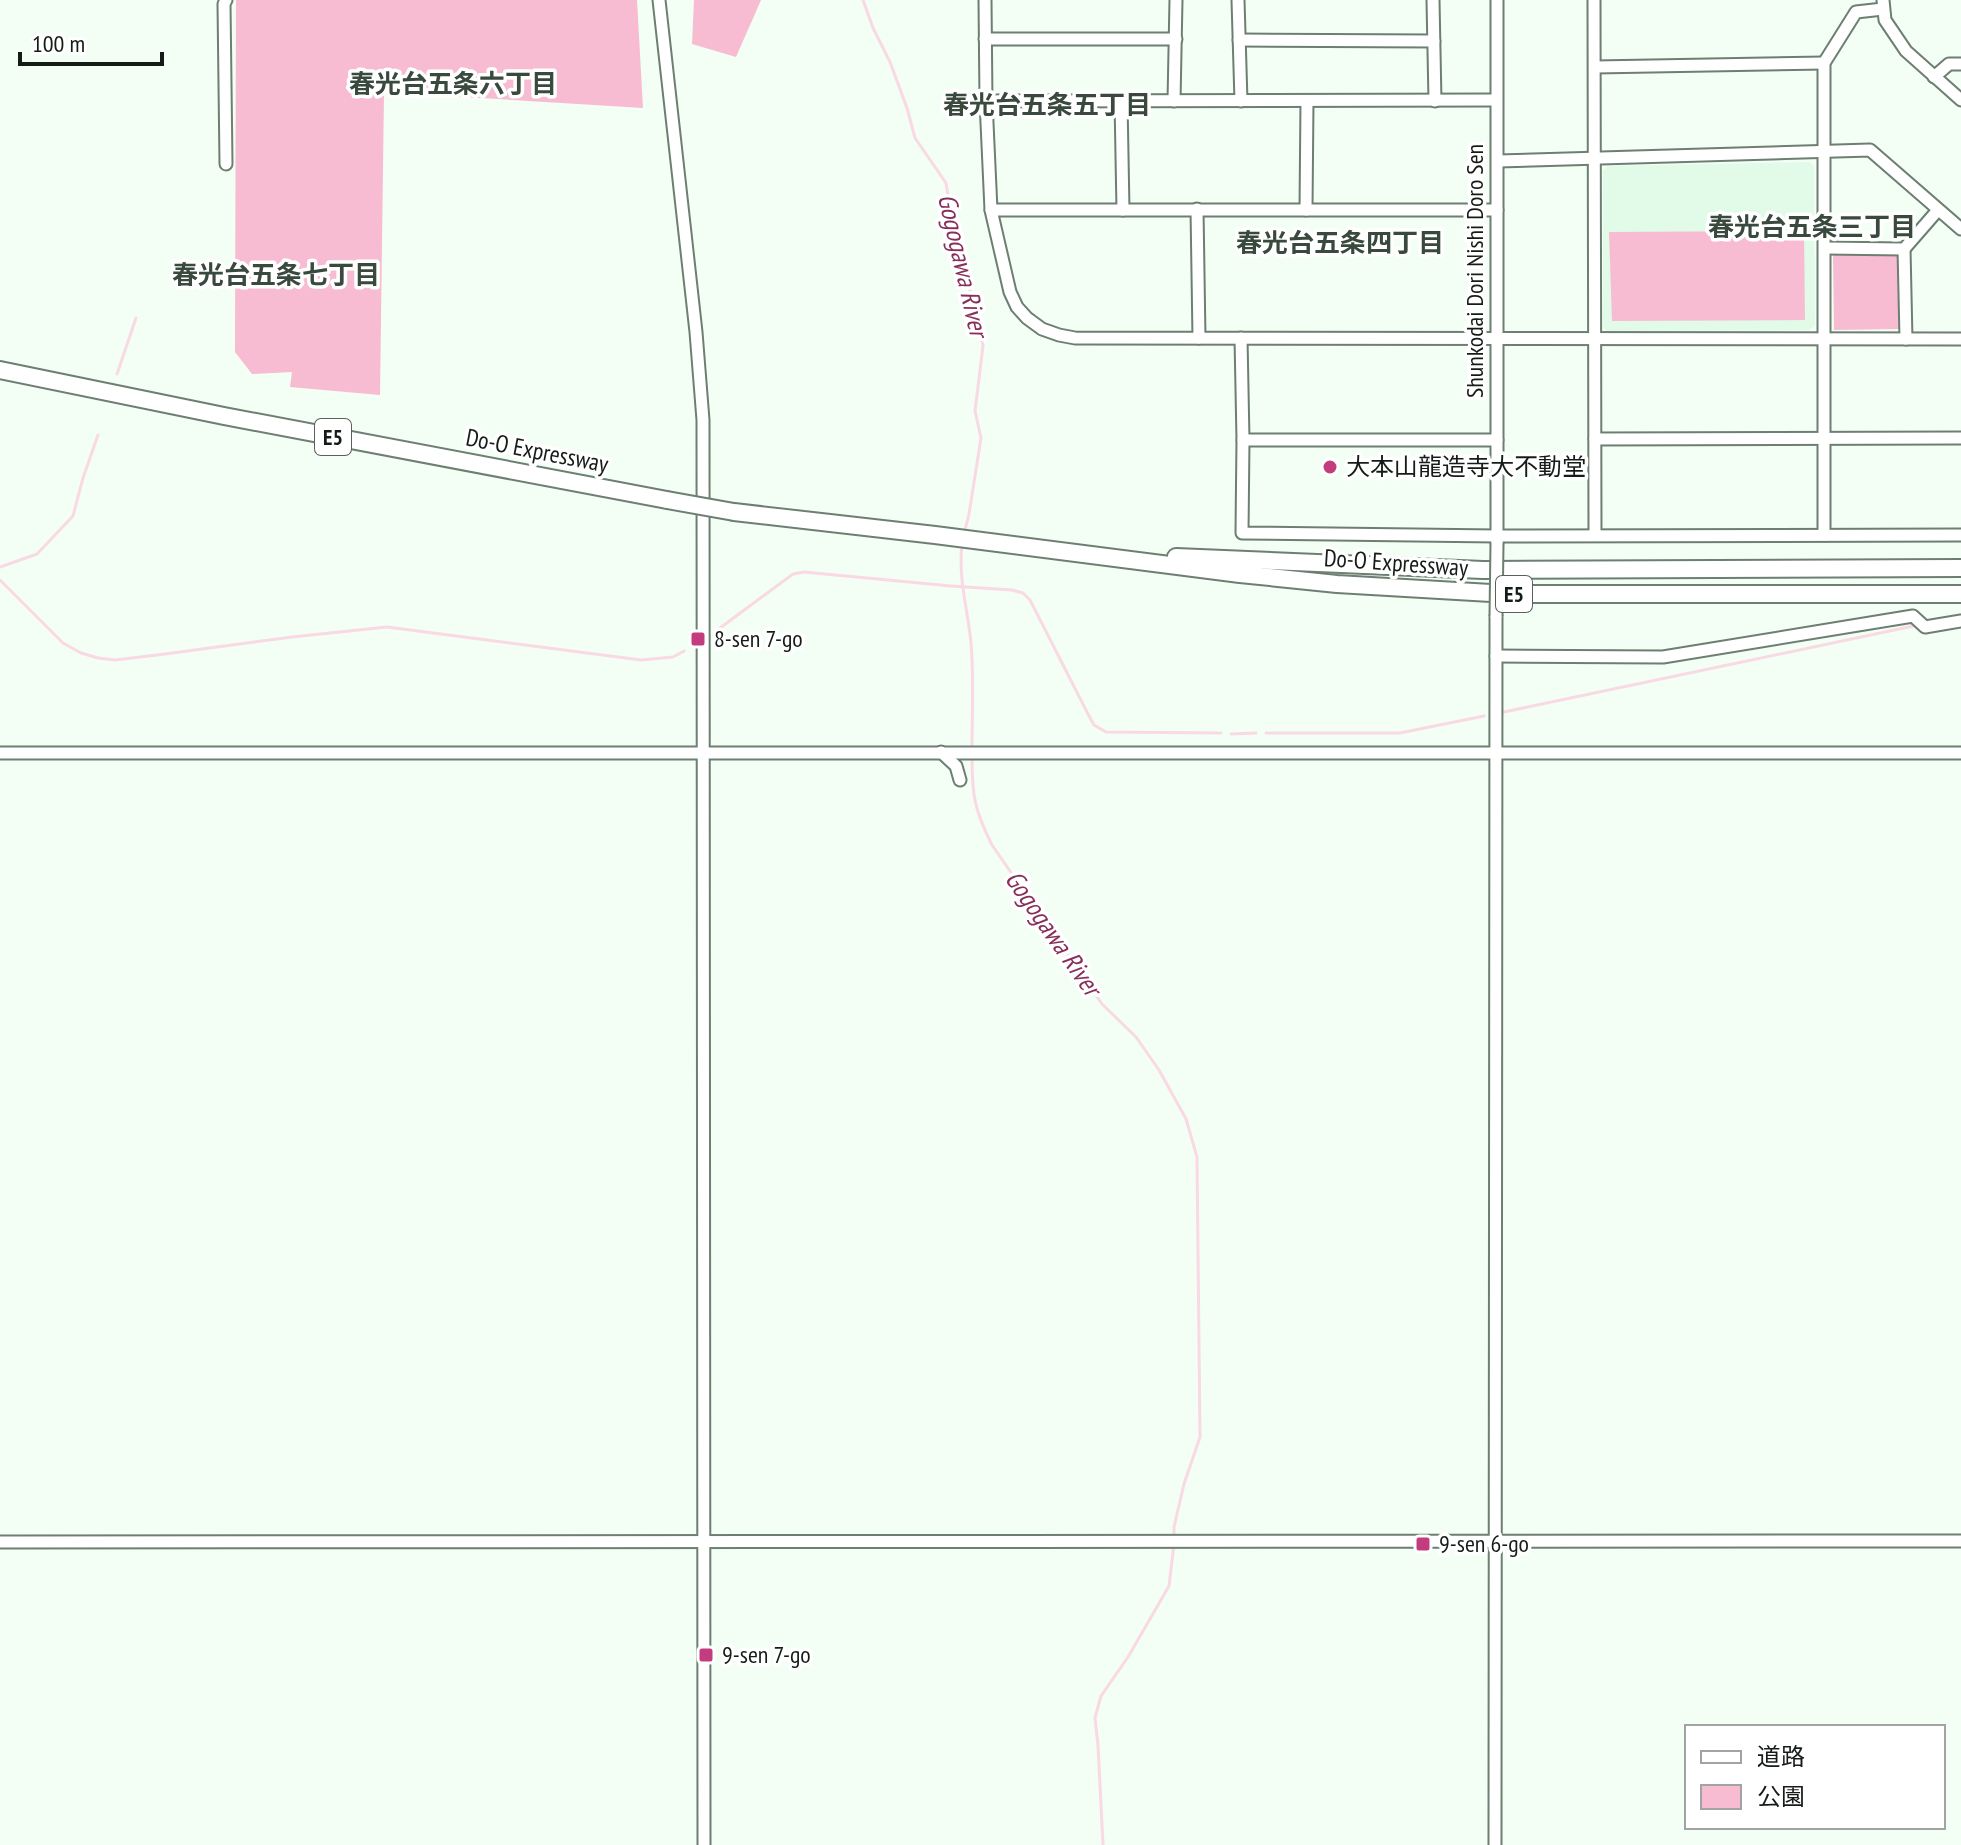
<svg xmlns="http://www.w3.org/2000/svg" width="1961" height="1845" viewBox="0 0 1961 1845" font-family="'PT Sans Narrow','Noto Sans JP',sans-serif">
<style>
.built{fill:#e1fbe8}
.green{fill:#f7bcd2}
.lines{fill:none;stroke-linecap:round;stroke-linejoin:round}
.stream{stroke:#f9d9e4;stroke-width:3}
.minor-casing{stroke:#6d7e72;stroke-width:15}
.highway-casing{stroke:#6d7e72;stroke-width:20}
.minor{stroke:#fff;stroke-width:11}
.highway{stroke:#fff;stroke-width:16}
.minor-bridge-casing{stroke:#6d7e72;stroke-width:15;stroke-linecap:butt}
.highway-bridge-casing{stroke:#6d7e72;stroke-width:20;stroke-linecap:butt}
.minor-bridge{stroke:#fff;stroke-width:11}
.highway-bridge{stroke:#fff;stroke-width:16}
.poi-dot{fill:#c23c7e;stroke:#fff;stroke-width:3}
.labels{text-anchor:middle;stroke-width:7;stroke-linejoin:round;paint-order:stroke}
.shield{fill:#fff;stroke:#5b5f5d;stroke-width:2}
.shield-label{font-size:22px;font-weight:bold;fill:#151b17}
.street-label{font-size:24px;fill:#151b17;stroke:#fff}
.poi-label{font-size:24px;fill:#151b17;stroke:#fff;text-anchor:start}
.neighbourhood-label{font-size:26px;font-weight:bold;fill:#39493d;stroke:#fff}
.water-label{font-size:26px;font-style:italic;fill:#872f58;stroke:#fff}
</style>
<rect width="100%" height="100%" fill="#f3fef5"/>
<!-- built -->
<polygon class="built" points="1810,162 1814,166 1815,325 1809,330 1607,331 1603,326 1603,170 1608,166"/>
<!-- green -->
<g class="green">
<polygon points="236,0 637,0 643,108 384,92 380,395 290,387 292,372 252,374 235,352"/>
<polygon points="694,0 761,0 736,57 692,44"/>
<polygon points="1804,231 1805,320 1612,321 1609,232"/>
<polygon points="1833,254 1898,254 1899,329 1834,330"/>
</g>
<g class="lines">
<!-- stream -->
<g class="stream">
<polyline points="863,0 873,28 890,62 907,108 915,138 946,183 953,228 978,320 983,346 975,411 981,438 969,514 964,534"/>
<polyline points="117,374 136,318"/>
<path d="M962 545C958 579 968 610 971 643 974 678 972 714 972 748"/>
<polyline points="0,567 37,554 73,516 83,478 98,435"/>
<polyline points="0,580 63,643 81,653 98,658 115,660 165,654 292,637 387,627 641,660 673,657 684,651"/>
<polyline points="720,628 793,574 804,572 951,586 1012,590 1023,593 1030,600 1089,716 1094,725 1106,732 1221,733"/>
<polyline points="1504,712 1918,625"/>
<polyline points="1266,733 1400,733 1484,716"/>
<polyline points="1231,734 1256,733"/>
<path d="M972 756C972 795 974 809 992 845L1102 1004 1136 1037 1159 1070 1186 1119 1197 1157 1200 1437 1184 1484 1174 1527V1536"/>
<polyline points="1103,1845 1098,1745 1095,1718 1101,1696 1128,1657 1169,1586 1174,1544"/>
</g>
<defs>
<g id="minor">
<polyline points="226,0 224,4 226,164"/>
<polyline points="659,0 696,332 703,420 704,1845"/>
<polyline points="985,0 986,101 991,210 1010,292 1017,307 1027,318 1042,329 1059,335 1075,338 1961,339"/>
<polyline points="1238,0 1241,101"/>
<polyline points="1433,0 1435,101"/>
<polyline points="1594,0 1595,535"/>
<polyline points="1883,0 1885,20 1906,51 1961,100"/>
<polyline points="985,39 1176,39"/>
<polyline points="1239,40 1434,41"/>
<polyline points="1595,67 1824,63"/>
<polyline points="1934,77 1949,64 1961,64"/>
<polyline points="986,101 1496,100"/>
<polyline points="1121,101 1123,210"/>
<polyline points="1174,101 1176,0"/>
<polyline points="1498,161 1870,150 1961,229"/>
<polyline points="1197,209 1199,338"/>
<polyline points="991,210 1497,210"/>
<polyline points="1306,210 1307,101"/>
<polyline points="1825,248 1904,249 1938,210"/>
<polyline points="1904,249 1906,339"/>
<polyline points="1241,338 1243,440 1242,533 1497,536 1961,535"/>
<polyline points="1595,439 1961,438"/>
<polyline points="1243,440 1497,440"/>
<polyline points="1824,535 1824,63 1856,12 1883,9"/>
<polyline points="1497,543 1497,0"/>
<polyline points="1496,656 1663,657 1913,616 1925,627 1961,621"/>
<polyline points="941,752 956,766 960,780"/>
<polyline points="0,753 1961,753"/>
<polyline points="0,1542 1961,1541"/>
<polyline points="1495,1845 1496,616"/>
</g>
<g id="highway">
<polyline points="0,370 224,416 667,500"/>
<polyline points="734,512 935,535 1240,574 1337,584 1508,594 1961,594"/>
<polyline points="1176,557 1483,570 1961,568"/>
</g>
</defs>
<!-- minor casing -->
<use href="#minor" class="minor-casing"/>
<!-- highway casing -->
<use href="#highway" class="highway-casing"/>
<!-- minor -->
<use href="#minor" class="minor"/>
<!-- highway -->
<use href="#highway" class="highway"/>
<defs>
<polyline id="minor-bridge" points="1496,616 1497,543"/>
<polyline id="highway-bridge" points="667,500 734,512"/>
</defs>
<!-- minor-bridge casing -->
<use href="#minor-bridge" class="minor-bridge-casing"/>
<!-- highway-bridge casing -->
<use href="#highway-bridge" class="highway-bridge-casing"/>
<!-- minor-bridge -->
<use href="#minor-bridge" class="minor-bridge"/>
<!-- highway-bridge -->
<use href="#highway-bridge" class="highway-bridge"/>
</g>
<!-- markers -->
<g class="poi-dot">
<circle cx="1330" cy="467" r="8"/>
<rect x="690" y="631" width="16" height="16" rx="4"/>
<rect x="1415" y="1536" width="16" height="16" rx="4"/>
<rect x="698" y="1647" width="16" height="16" rx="4"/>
</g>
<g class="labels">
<!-- shield labels -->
<g class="shield">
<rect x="315" y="419" width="36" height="36" rx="6"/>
<rect x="1496" y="576" width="36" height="36" rx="6"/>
</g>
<g class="shield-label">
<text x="333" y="445">E5</text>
<text x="1514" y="602">E5</text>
</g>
<!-- street labels -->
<g class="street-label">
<text transform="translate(1475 271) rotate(-90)" y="8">Shunkodai Dori Nishi Doro Sen</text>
<text transform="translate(537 451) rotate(11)" y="8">Do-O Expressway</text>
<text transform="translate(1396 563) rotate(4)" y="8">Do-O Expressway</text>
</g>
<!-- poi labels -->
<g class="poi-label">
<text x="1346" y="475">大本山龍造寺大不動堂</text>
<text x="714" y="647">8-sen 7-go</text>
<text x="1439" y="1552">9-sen 6-go</text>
<text x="722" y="1663">9-sen 7-go</text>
</g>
<!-- neighbourhood labels -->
<g class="neighbourhood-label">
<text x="453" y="93">春光台五条六丁目</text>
<text x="1047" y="114">春光台五条五丁目</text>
<text x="1812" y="236">春光台五条三丁目</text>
<text x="1340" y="252">春光台五条四丁目</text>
<text x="276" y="284">春光台五条七丁目</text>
</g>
<!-- water labels -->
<g class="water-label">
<text transform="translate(963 265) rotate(77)" y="9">Gogogawa River</text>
<text transform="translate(1053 933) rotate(55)" y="9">Gogogawa River</text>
</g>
</g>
<!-- legend -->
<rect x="1685" y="1725" width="260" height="104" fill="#ffffff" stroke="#a1a4a2" stroke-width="2"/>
<rect x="1701" y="1751" width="40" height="12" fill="#ffffff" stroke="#a1a4a2" stroke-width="2"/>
<text x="1757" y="1765" font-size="24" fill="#151b17">道路</text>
<rect x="1701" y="1785" width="40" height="24" fill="#f7bcd2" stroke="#a1a4a2" stroke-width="2"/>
<text x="1757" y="1805" font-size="24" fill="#151b17">公園</text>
<!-- scale -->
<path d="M20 52v12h142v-12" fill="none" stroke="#151b17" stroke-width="4"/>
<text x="32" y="52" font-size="24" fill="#151b17" stroke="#ffffff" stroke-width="6" paint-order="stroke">100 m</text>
</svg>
